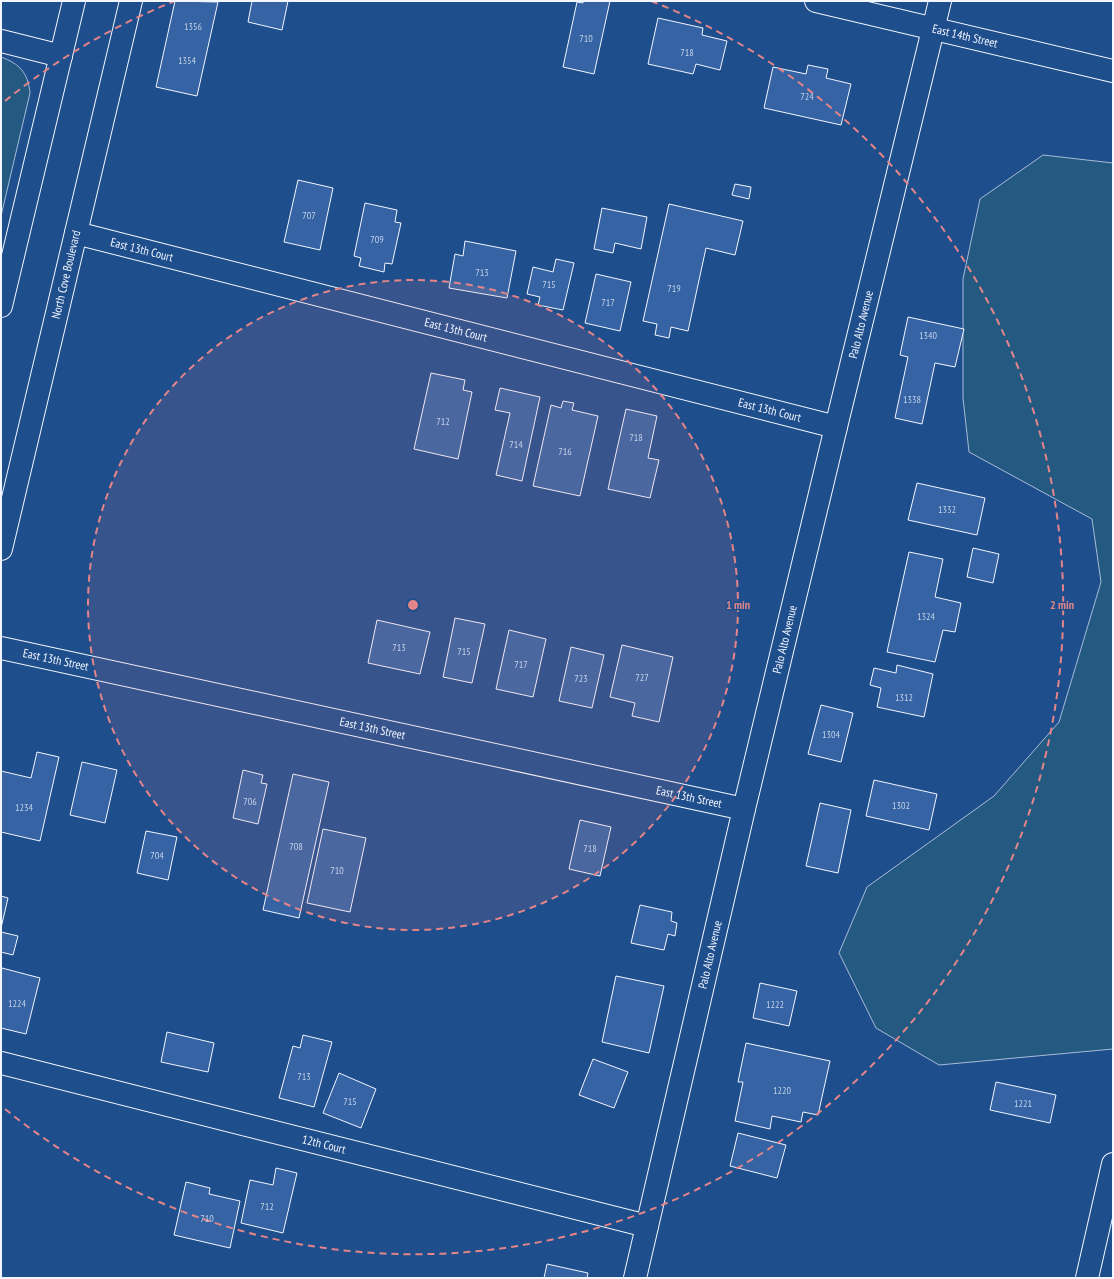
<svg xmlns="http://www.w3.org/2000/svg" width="1114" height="1279" viewBox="0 0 1114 1279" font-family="'PT Sans Narrow',sans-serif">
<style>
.green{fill:#245a82;stroke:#a8bbd7}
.building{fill:#3563a3;stroke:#f2f6ff}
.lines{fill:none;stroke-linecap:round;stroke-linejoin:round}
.street-casing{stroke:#f2f6ff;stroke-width:24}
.secondary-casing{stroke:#f2f6ff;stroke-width:24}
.street{stroke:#1f4e8c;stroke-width:22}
.secondary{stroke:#1f4e8c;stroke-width:22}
.ring{fill:none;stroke:#e38589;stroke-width:2;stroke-dasharray:7 5}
.labels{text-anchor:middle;stroke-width:3;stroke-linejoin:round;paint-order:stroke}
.number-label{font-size:10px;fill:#c3d1e8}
.street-label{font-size:12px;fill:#f2f6ff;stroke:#1f4e8c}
.centre{fill:#e38589;stroke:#1f4e8c;stroke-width:2}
.ring-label{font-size:12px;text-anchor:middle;font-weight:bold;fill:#e38589;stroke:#1f4e8c;stroke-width:3;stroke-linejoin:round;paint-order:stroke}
</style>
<rect width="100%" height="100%" fill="#1f4e8c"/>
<!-- green -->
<g class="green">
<path d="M1 57C20 64 28 73 30 93L1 216Z"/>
<polygon points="1043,155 1113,163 1113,1049 939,1065 876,1028 839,953 867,887 994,796 1059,722 1101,582 1092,519 969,452 963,398 963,279 980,199"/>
</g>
<!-- building -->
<g class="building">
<polygon points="175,1 218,2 197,96 156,87"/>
<polygon points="252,1 288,1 282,30 248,22"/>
<polygon points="583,1 610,1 594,74 563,67 577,2 583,3"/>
<polygon points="658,18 703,28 702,35 727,41 720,70 696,64 693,74 648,64"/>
<polygon points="808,65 828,69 826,78 851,84 841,125 764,108 773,67 806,74"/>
<polygon points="298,180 333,188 320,250 284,242"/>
<polygon points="735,184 751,187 749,199 732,195"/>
<polygon points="365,203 397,210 395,222 401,223 392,264 385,263 384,272 359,266 361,258 354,256"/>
<polygon points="669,204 743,221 735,255 706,248 688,331 671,327 669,338 655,335 657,324 643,321"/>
<polygon points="602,208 647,217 641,249 615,243 613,253 594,249"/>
<polygon points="465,241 516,251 507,298 449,288 455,254 463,256"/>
<polygon points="556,259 574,263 563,310 538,305 540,297 527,294 533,267 553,272"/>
<polygon points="596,274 631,282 620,331 585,323"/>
<polygon points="908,317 964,329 955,367 935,363 922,424 895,418 908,357 900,355"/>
<polygon points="431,373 465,380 463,390 472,392 458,459 414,449"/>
<polygon points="500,388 540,397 522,481 496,475 510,413 495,410"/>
<polygon points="563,401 574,403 572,410 598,416 580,496 533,486 551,405 561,408"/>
<polygon points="626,409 657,416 648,458 659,460 650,498 608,489"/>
<polygon points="917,483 985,498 977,535 908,520"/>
<polygon points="973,548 999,554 993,583 967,577"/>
<polygon points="909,552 943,559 935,597 961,603 955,632 943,630 935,662 887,652"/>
<polygon points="455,618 485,624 472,683 443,677"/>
<polygon points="377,620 430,632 420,674 368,663"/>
<polygon points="509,630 546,639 533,697 496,689"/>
<polygon points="622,645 673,657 659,722 632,716 635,703 610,697"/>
<polygon points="571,647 604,655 592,708 559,701"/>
<polygon points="897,665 933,674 924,717 877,707 881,688 870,685 874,668 896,673"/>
<polygon points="821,705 853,713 841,762 808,754"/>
<polygon points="37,752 59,757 40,841 1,832 1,771 31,778"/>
<polygon points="82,762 117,770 105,823 70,815"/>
<polygon points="243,770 263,775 261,783 267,784 258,824 233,818"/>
<polygon points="293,774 329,782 299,918 263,910"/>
<polygon points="874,780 937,794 929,830 866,816"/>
<polygon points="820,803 851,810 838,873 806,866"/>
<polygon points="580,820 611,827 600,876 569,869"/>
<polygon points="323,829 366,838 350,912 307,903"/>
<polygon points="146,831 177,837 168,880 137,873"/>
<polygon points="1,896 8,898 1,928"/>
<polygon points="640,905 672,912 671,921 677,923 675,936 668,934 664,950 631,943"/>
<polygon points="1,932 18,936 13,955 1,952"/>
<polygon points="2,968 40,978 26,1034 1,1028 1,972"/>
<polygon points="616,976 664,986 649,1053 602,1042"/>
<polygon points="760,983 797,991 789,1026 753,1018"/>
<polygon points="167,1032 214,1043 208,1072 161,1062"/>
<polygon points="303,1035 332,1042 314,1107 279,1098 293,1046 300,1048"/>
<polygon points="746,1043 830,1061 818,1115 803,1112 801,1122 772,1116 770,1129 735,1121 743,1082 738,1082"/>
<polygon points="593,1059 628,1072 614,1108 579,1095"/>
<polygon points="339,1073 376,1089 361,1128 323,1113"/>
<polygon points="996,1082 1056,1095 1050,1123 990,1110"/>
<polygon points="738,1133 786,1145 777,1178 730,1166"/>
<polygon points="276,1168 297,1173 283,1233 241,1223 250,1180 273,1185"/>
<polygon points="186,1182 210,1188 209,1194 240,1201 230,1248 174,1235"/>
<polygon points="547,1264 588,1273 587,1278 544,1278"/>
</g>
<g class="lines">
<defs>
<g id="street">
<path id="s1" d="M816 1 1113 71"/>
<polyline points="1,41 61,56"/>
<path id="s2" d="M76 233 836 427"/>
<path id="s3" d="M1 648 744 809"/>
<path id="s4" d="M1 1063 647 1226"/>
<path id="s5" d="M635 1278 744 809 836 427 940 1"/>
<polyline points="1087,1278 1113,1164"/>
</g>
<g id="secondary">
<polyline points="1,306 74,1"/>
<path id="s6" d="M1 549 131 1"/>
</g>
</defs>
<!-- street casing -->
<use href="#street" class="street-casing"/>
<!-- secondary casing -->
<use href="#secondary" class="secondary-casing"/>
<!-- street -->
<use href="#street" class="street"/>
<!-- secondary -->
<use href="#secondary" class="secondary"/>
</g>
<!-- distance rings -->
<circle cx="413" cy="605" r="325" fill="#e38589" fill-opacity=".12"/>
<g class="ring">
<circle cx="413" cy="605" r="325"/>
<path d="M5 101A649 649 0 0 1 175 1M651 1A649 649 0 1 1 5 1109"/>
</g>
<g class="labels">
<!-- number labels -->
<g class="number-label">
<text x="193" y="30">1356</text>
<text x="586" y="42">710</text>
<text x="687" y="56">718</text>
<text x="187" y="64">1354</text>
<text x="807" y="100">724</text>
<text x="309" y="219">707</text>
<text x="377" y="243">709</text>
<text x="482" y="276">713</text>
<text x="549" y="288">715</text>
<text x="674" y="292">719</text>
<text x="608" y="306">717</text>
<text x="928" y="339">1340</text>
<text x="912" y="403">1338</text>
<text x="443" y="425">712</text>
<text x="636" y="441">718</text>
<text x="516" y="448">714</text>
<text x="565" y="455">716</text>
<text x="947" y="513">1332</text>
<text x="926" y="620">1324</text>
<text x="399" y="651">713</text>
<text x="464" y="655">715</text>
<text x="521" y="668">717</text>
<text x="642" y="681">727</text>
<text x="581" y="682">723</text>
<text x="904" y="701">1312</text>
<text x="831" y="738">1304</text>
<text x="250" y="805">706</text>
<text x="901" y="809">1302</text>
<text x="24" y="811">1234</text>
<text x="296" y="850">708</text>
<text x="590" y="852">718</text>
<text x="157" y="859">704</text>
<text x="337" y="874">710</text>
<text x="17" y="1007">1224</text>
<text x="775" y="1008">1222</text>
<text x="304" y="1080">713</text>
<text x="782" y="1094">1220</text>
<text x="350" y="1105">715</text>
<text x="1023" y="1107">1221</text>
<text x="267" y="1210">712</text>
<text x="207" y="1222">710</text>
</g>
<!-- street labels -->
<g class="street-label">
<text dy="4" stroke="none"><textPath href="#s1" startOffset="153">East 14th Street</textPath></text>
<text dy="4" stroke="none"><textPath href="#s2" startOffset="68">East 13th Court</textPath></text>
<text dy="4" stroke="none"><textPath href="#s6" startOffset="282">North Cove Boulevard</textPath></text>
<text dy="4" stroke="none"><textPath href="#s5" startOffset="980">Palo Alto Avenue</textPath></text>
<text dy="4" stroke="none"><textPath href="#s2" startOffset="392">East 13th Court</textPath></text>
<text dy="4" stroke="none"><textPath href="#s2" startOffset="716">East 13th Court</textPath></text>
<text dy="4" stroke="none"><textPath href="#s5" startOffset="656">Palo Alto Avenue</textPath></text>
<text dy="4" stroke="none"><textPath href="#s3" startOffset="56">East 13th Street</textPath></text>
<text dy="4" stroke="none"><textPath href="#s3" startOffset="380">East 13th Street</textPath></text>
<text dy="4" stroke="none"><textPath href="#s3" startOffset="704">East 13th Street</textPath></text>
<text dy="4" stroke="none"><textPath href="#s5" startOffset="332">Palo Alto Avenue</textPath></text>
<text dy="4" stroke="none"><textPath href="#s4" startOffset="333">12th Court</textPath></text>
</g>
</g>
<circle cx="413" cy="605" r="6" class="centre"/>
<g class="ring-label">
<text x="738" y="609">1 min</text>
<text x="1062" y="609">2 min</text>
</g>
<!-- border -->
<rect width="1114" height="1279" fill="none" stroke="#f2f6ff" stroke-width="4"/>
</svg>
